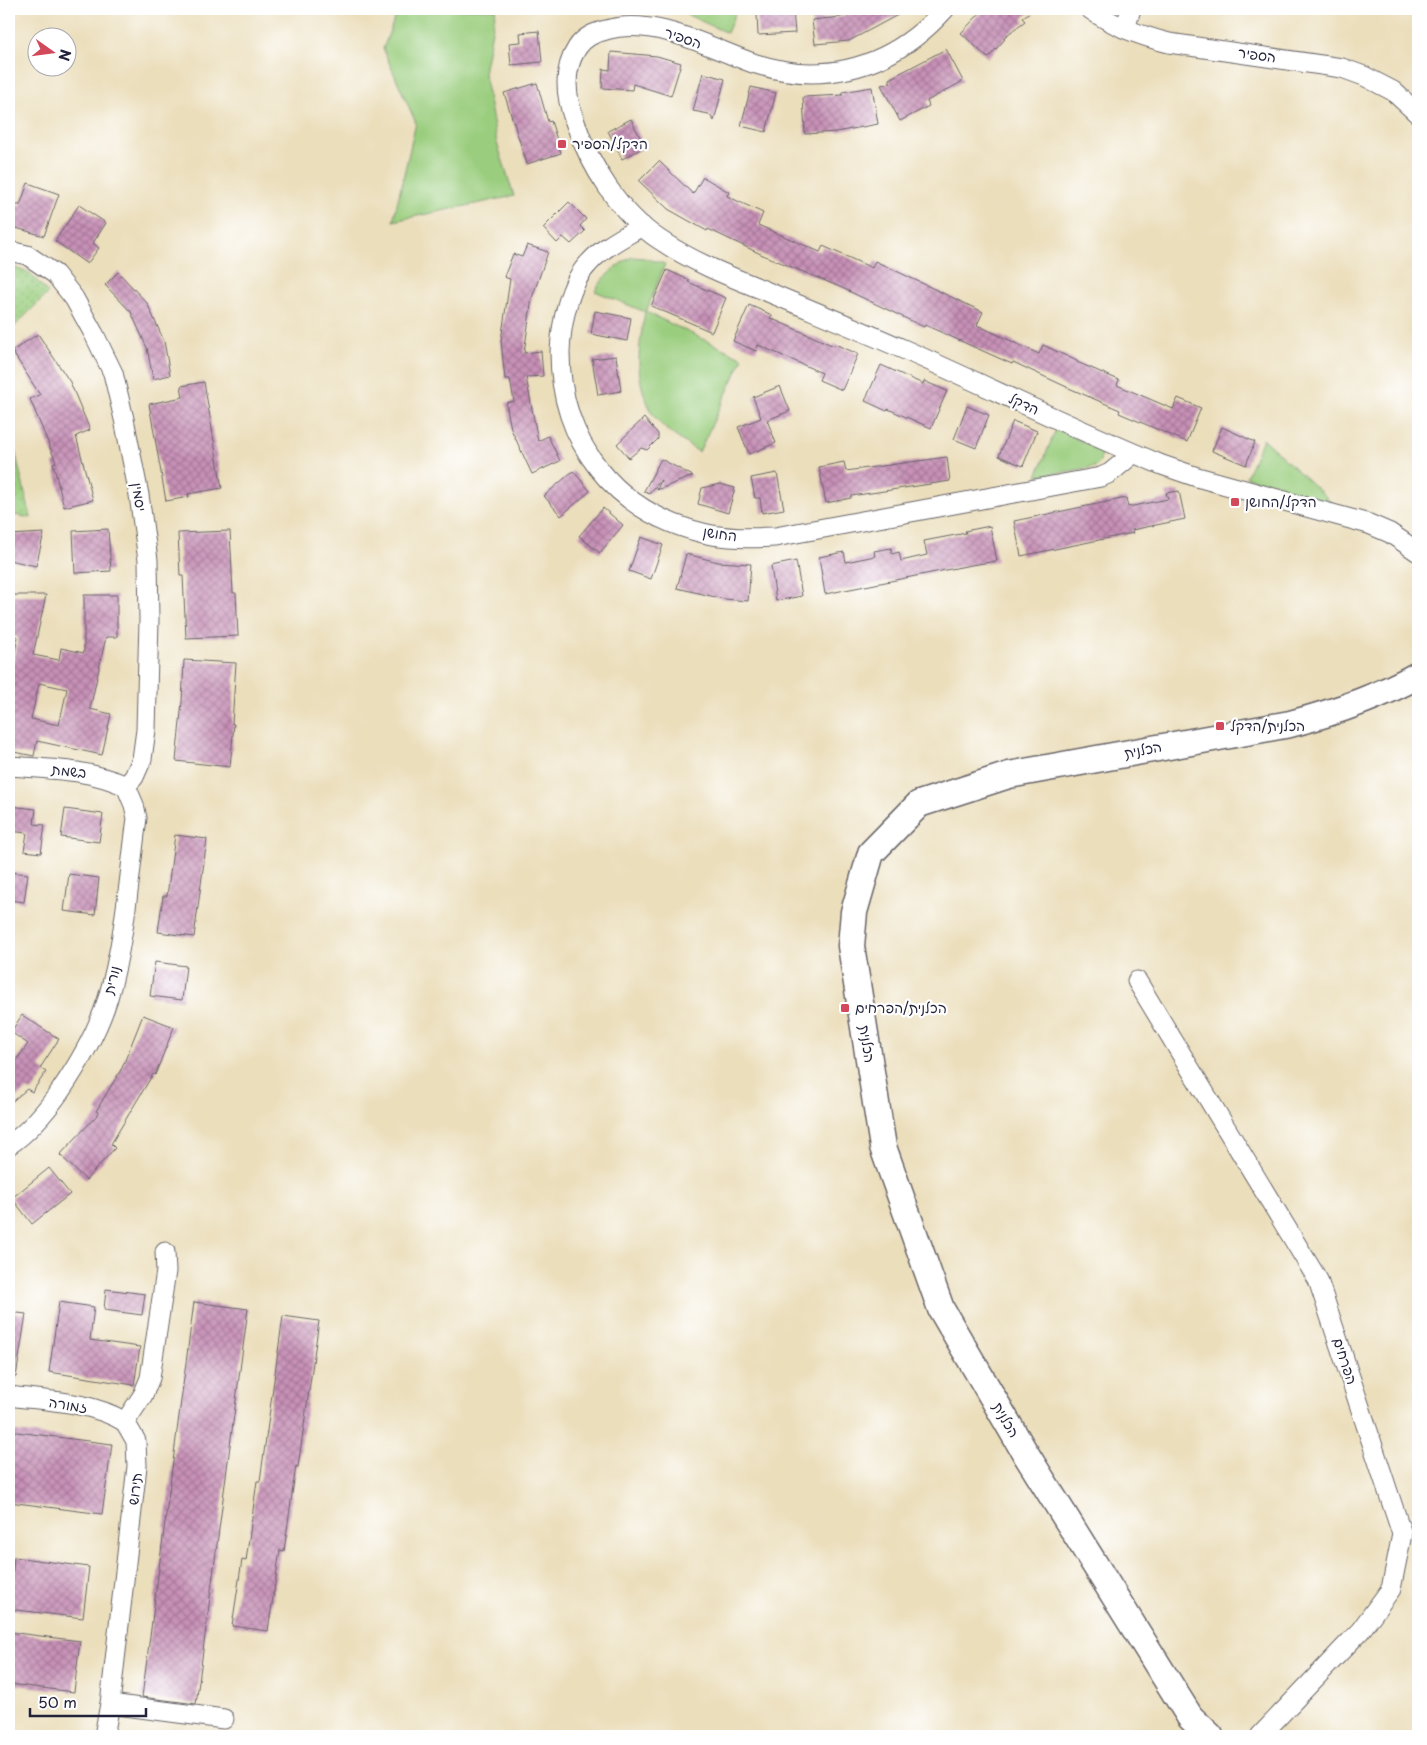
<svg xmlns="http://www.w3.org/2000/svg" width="1427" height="1745" viewBox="0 0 1427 1745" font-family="'Playpen Sans','Playpen Sans Hebrew',sans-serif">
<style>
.green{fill:#9acd7d;stroke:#5e785c}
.garden{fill:url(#garden-dots);stroke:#5e785c}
.building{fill:url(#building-cross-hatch);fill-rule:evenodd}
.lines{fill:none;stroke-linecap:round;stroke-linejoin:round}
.street-casing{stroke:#686468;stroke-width:21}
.secondary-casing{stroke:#686468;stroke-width:29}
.street{stroke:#fff;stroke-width:19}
.secondary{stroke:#fff;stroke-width:26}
.poi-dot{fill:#d1495b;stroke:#fff;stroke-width:2}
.labels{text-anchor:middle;stroke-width:4.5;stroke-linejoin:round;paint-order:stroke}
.street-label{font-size:14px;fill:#22223b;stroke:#fff}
.poi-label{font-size:14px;fill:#22223b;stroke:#fff;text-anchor:start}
</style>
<defs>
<pattern id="garden-dots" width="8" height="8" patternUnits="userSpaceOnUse" patternTransform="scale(1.25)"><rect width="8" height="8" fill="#9acd7d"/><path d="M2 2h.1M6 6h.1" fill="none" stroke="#84b06d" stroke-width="1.8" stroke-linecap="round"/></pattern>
<pattern id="building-cross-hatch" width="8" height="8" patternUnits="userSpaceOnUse" patternTransform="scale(1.25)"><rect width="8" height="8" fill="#c891b7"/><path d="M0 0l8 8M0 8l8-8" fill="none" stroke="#a27696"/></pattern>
</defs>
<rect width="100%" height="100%" fill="#fff"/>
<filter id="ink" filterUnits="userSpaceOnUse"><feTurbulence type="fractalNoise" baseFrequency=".02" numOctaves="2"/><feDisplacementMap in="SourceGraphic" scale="10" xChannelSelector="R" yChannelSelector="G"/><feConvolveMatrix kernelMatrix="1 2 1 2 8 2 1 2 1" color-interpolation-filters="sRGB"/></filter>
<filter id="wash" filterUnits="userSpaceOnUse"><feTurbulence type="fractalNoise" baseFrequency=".0096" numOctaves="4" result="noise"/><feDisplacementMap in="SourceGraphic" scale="20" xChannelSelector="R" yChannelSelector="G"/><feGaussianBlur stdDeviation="1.12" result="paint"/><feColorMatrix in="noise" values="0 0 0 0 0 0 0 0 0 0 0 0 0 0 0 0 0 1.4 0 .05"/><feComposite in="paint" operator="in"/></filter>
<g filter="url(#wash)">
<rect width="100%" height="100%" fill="#ebdebb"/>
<!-- green -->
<g class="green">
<polygon points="398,9 496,9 484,73 497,143 514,196 393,221 416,123 383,49"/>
<polygon points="686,9 737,9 727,33 686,14"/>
<path d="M632 257 644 258 665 264 646 312 743 358 699 452C682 441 663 430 652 413 649 409 648 403 646 399 634 370 640 341 645 312L595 291C604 276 616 265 632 257Z"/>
<polygon points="1056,429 1102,451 1100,462 1095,467 1037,476"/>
<polygon points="1263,439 1335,505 1246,477"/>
</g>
<!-- garden -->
<g class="garden">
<polygon points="9,266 30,273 48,293 9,332"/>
<polygon points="9,426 31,518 9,514"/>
</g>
<g id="blocks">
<!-- building -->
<g class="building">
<polygon points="857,9 909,9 849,41 815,44 812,20 841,17"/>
<polygon points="984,9 1034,9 1022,18 1025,21 1003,38 1005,39 988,58 961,33"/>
<polygon points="793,10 795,33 758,35 757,13"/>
<polygon points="539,31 542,62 511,65 509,43 521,42 520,33"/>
<polygon points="946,49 963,81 927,101 929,106 900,121 881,85 891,83 889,79"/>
<polygon points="611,52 657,56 681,63 671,96 633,84 632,90 602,88 603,69 610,70"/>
<polygon points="703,73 725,79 714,121 709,114 693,111"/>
<polygon points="537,83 548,122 551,121 561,153 527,164 504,93"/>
<polygon points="751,87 776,93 766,132 741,126"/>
<polygon points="872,87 878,124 836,132 805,134 803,97 843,95 842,92"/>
<polygon points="631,119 645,147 622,159 608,131"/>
<polygon points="659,161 693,194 703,177 729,192 727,196 763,213 758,225 820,252 823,246 872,268 875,261 983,312 977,325 1039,354 1043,345 1077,361 1077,362 1119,380 1117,385 1173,409 1178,398 1201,408 1187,442 1119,413 1120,410 1071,389 1013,362 1012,364 925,325 924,327 840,287 765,256 708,229 707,231 668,209 639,181"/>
<polygon points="28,183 59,194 44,236 9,226 9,205 20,205"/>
<polygon points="569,202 586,219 580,226 585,231 571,244 563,237 557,243 543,228"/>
<polygon points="79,205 106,223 93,243 99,248 87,264 55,241"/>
<polygon points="527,245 548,252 532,298 524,353 541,351 543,376 526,377 538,441 548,436 560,461 532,474 511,429 506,403 514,401 510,379 505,379 501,341 510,279 504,277 513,254 522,257"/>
<polygon points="667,270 689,280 688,282 726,298 712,332 651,306"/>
<polygon points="118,272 147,303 164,341 170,375 153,379 147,348 131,312 105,285"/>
<polygon points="749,305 772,315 770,318 834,346 835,344 858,354 842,390 819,380 822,373 758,345 756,351 733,341"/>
<polygon points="595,311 631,318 627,341 591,334"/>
<polygon points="38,334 70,382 90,430 76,436 93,500 64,507 53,463 56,462 30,399 40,395 12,351"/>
<polygon points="616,356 621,391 598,395 592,359"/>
<polygon points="881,365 923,384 924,381 947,391 931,428 888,409 887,411 865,401"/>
<polygon points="204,382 222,488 188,494 189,497 166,501 149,404 183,397 181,386"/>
<polygon points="780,386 790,411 767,420 776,443 749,454 738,427 761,418 753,397"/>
<polygon points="967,406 989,415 976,448 954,439"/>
<polygon points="644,418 658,434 658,439 647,450 641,448 629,458 617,444"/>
<polygon points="1013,421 1037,431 1023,466 999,456"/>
<polygon points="1222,427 1255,442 1246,465 1212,451"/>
<polygon points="947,457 950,481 851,496 851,498 826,503 819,467 844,462 846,471"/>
<polygon points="661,459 693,476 657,490 661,480 649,494 644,491"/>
<polygon points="573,471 590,491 561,516 544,496"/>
<polygon points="777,473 784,509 762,513 760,498 755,498 751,478"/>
<polygon points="720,484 735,488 728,513 698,504 702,488"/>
<polygon points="1179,491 1185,519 1132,530 1133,533 1021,556 1014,521 1126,498 1128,507 1168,499 1166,493"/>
<polygon points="603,508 623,525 600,553 579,536"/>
<polygon points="990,526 997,561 971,565 825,594 819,557 844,552 846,562 875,556 874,551 891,548 892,554 899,552 901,561 927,555 924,541 966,533 965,531"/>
<polygon points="108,529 111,571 75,573 73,531"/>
<polygon points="230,531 233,593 236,593 238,636 186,638 183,576 180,576 178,533"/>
<polygon points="44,533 36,566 9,560 9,535"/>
<polygon points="641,537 663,545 651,579 629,571"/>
<polygon points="686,554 718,562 751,564 748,601 724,599 677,588"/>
<polygon points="796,561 802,596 776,601 771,566"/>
<path d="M14 595H46L33 655 59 660 61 648 84 653V595H117V637H106L90 709 111 714 102 755 37 741 34 756 9 751V681L18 637 9 635V619ZM39 683 67 689 59 725 31 719Z"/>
<polygon points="184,660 236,663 232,724 234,724 230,767 176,761 182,702"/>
<polygon points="10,806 36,809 34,824 45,825 41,853 24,851 27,833 9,831"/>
<polygon points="65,809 103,814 99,842 61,837"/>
<polygon points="175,835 207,839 194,937 158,932 163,896 167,896"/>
<polygon points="9,872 28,874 24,902 9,900"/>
<polygon points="69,874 99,878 95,915 64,911"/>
<polygon points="155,962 186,966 182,1000 150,996"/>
<polygon points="22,1015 59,1039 40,1068 46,1072 32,1092 27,1089 9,1104 9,1070 28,1044 11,1032"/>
<polygon points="143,1015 174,1027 155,1075 153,1074 111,1144 115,1148 86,1180 60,1155 99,1113 96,1111 122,1068"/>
<polygon points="49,1168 70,1194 32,1224 12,1198"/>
<polygon points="106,1289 145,1294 142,1315 104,1310"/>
<polygon points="59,1302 94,1307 90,1340 140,1347 134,1385 49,1372"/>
<polygon points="194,1302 248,1309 196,1704 142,1697"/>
<polygon points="9,1312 26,1314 16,1377 9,1377"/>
<polygon points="283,1316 319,1321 298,1467 296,1466 284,1551 280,1550 268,1631 232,1626 242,1560 246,1561 257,1481 260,1481"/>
<polygon points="9,1431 112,1444 102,1514 9,1502"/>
<polygon points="14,1557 89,1567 83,1618 9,1609"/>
<polygon points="9,1632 80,1641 74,1692 9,1684"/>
</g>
</g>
</g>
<g filter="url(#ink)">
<use href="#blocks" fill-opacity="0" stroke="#686468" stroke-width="1"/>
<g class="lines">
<defs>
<g id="street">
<path d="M945 9C909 49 866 73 811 73 791 73 772 69 753 63 708 47 654 16 606 30 594 33 584 37 577 48 562 71 566 98 575 122 590 166 620 214 660 240 691 261 726 275 761 289 808 309 856 328 903 349 989 387 1074 429 1162 465L1197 477 1369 524 1390 533 1418 552"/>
<path d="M1090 9C1113 26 1141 36 1169 43L1342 68 1364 76 1393 91 1418 114"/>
<polyline points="1125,29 1131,9"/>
<path d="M642 226C624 237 603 247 589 263 569 283 561 324 560 352 560 442 615 512 703 533 727 539 751 538 775 537L1101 477 1110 473 1133 454"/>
<polyline points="9,251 27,255 55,274 74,298 94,334 113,373 124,419 139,495 148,560 149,620 146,730 142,759 134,777 126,786"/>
<path d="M9 766C50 769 88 769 126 786"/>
<polyline points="1137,981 1318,1280 1402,1534 1391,1589 1360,1631 1260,1736"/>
<path d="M9 1145C30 1131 47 1110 61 1090 80 1062 98 1030 108 998 125 940 129 878 137 818L134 805 126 786"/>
<path d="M9 1396C47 1401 91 1401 125 1422"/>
<polyline points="110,1704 224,1719"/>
<polyline points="104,1736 110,1704 137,1466 136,1441 125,1422 143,1395 150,1378 166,1271 165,1252"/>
</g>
<path id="secondary" d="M1210 1736 1190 1717 1024 1451 941 1309 883 1147 851 946 854 912 871 853 919 804 1009 775 1290 724C1336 712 1377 698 1418 675"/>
</defs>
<!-- street casing -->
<use href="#street" class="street-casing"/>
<!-- secondary casing -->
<use href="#secondary" class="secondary-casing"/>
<!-- street -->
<use href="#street" class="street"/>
<!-- secondary -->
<use href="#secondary" class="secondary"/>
</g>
</g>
<!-- markers -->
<g class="poi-dot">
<rect x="557" y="139" width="10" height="10" rx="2.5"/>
<rect x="1230" y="497" width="10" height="10" rx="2.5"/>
<rect x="1215" y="721" width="10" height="10" rx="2.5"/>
<rect x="840" y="1003" width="10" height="10" rx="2.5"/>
</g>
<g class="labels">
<!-- street labels -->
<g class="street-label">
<text transform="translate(683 38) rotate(19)" y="5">הספיר</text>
<text transform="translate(1257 55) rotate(8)" y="5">הספיר</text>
<text transform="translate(1024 404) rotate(25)" y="5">הדקל</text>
<text transform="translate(139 497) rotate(81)" y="5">יסמין</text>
<text transform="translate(720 534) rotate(8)" y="5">החושן</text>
<text transform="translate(1143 750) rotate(-11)" y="5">הכלנית</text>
<text transform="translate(69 771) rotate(6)" y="5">בשמת</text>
<text transform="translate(112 980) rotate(-76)" y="5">נורית</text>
<text transform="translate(867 1044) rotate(81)" y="5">הכלנית</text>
<text transform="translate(1345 1361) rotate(72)" y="5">הפרחים</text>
<text transform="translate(68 1405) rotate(9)" y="5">זמורה</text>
<text transform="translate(1006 1420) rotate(60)" y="5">הכלנית</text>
<text transform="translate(135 1489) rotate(-83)" y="5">תירוש</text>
</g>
<!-- poi labels -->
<g class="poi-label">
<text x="572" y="149">הדקל/הספיר</text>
<text x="1245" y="507">הדקל/החושן</text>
<text x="1230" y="731">הכלנית/הדקל</text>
<text x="855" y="1013">הכלנית/הפרחים</text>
</g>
</g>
<!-- margin -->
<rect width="1427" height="1745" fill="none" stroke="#fff" stroke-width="30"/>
<!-- north arrow -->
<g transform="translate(52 52) rotate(104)"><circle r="24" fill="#ffffff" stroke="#a7a7b1"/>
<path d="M0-4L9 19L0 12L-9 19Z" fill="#d1495b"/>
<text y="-8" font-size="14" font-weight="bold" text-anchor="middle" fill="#22223b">N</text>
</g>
<!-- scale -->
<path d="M30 1708v8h116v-8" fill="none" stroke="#22223b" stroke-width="2.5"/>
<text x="38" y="1708" font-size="15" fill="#22223b" stroke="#ffffff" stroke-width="4" paint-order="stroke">50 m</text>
</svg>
